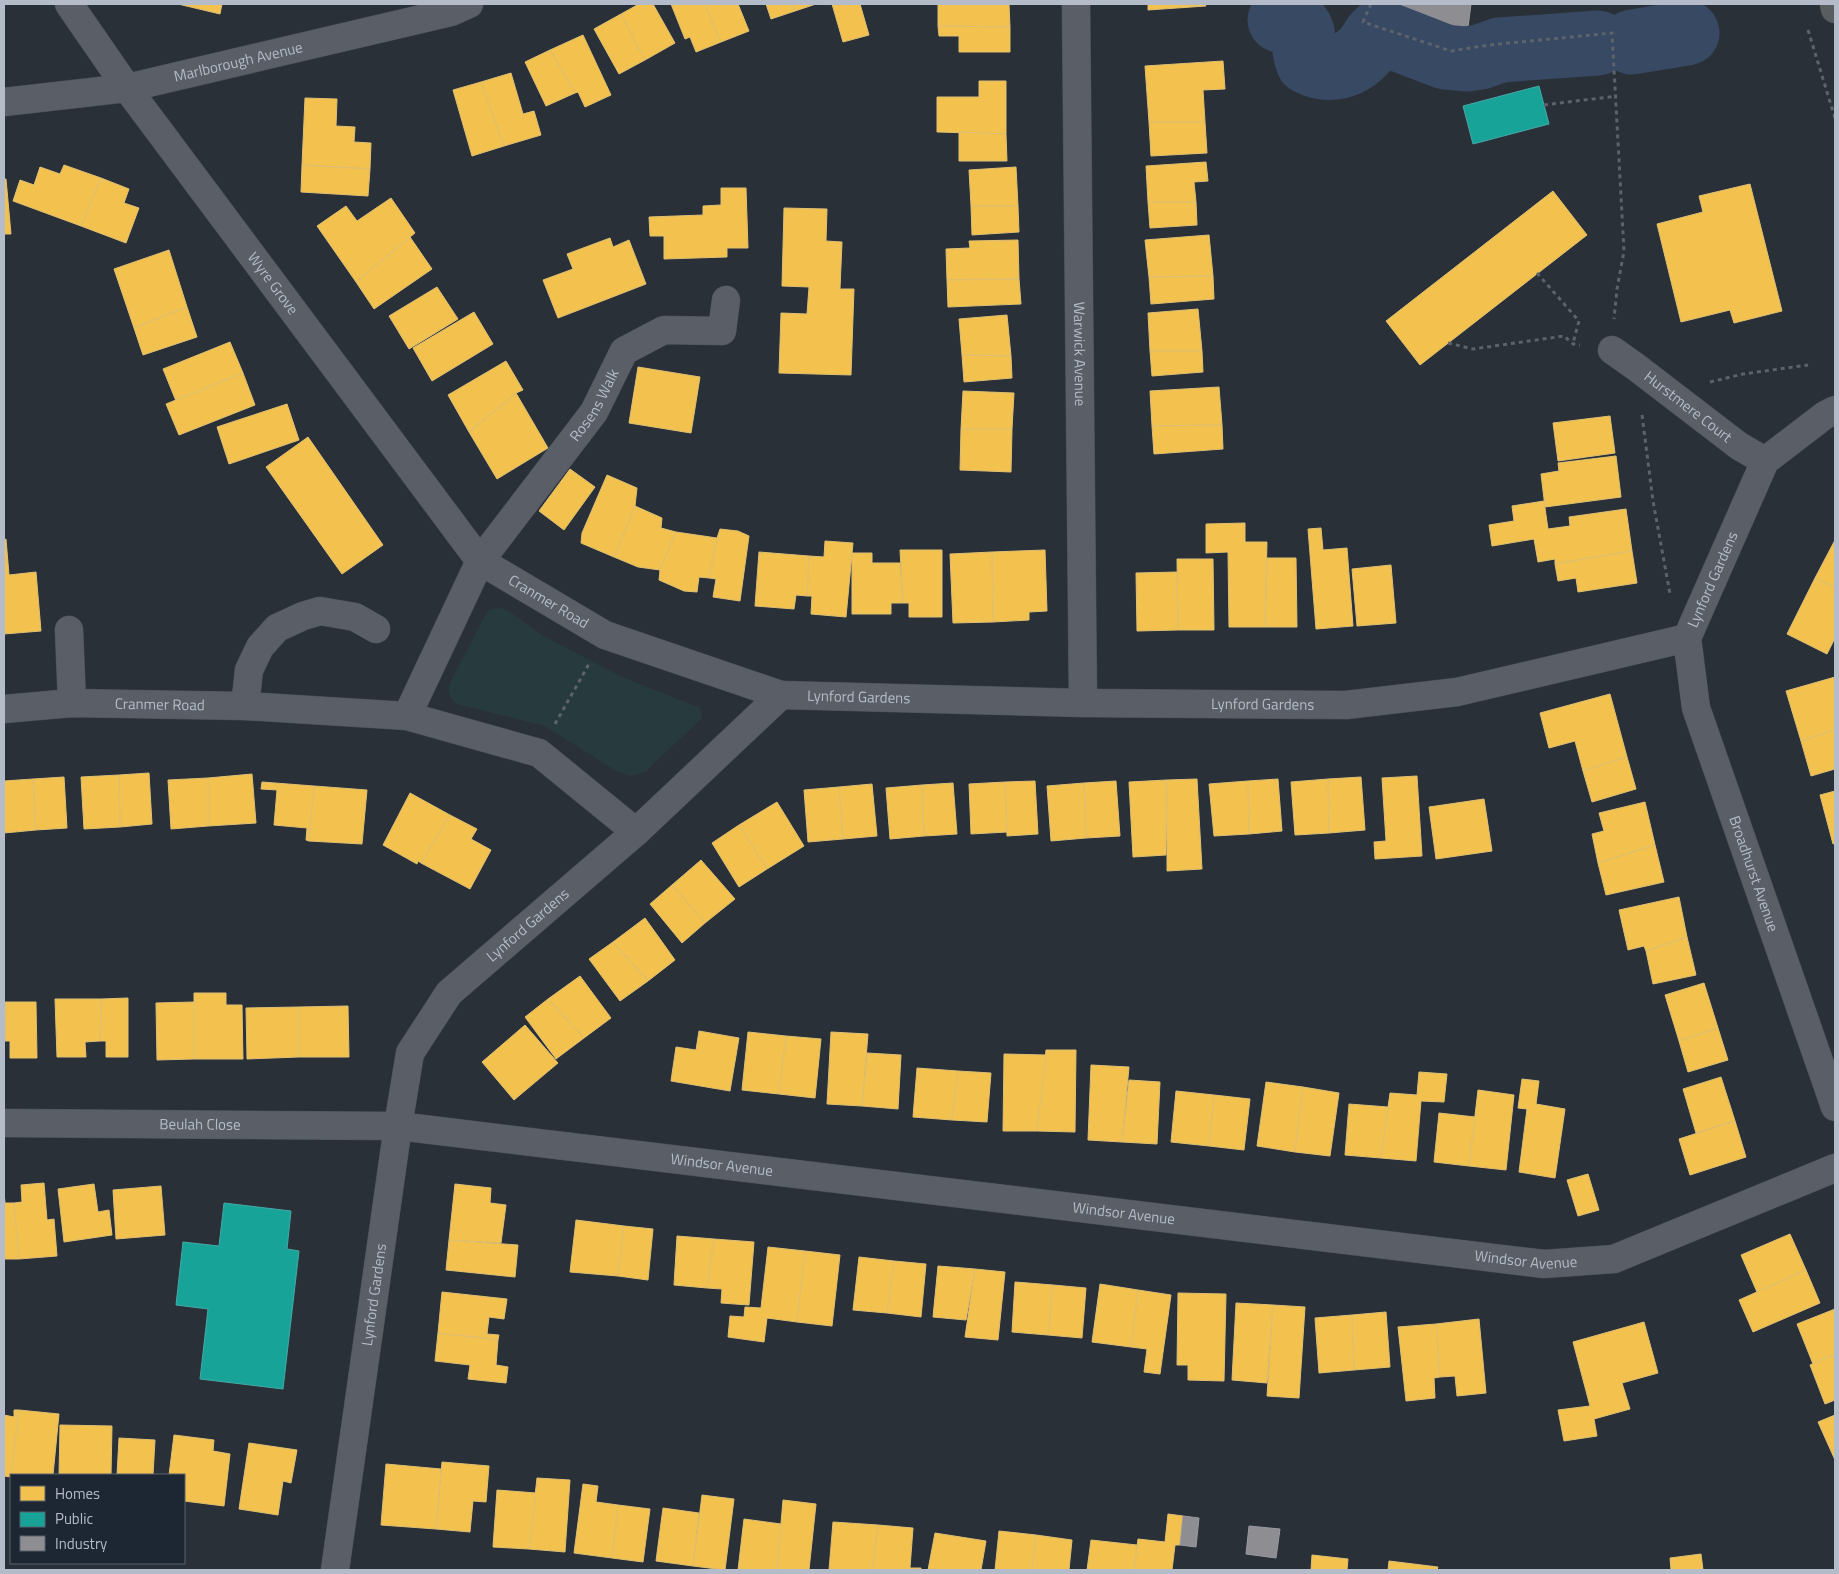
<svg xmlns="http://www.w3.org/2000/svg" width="1839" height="1574" viewBox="0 0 1839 1574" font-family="'Titillium Web',sans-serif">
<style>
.green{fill:#273a3e}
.homes{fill:#f2c14e;stroke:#dfc073}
.public{fill:#17a398;stroke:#46aaa7}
.industry{fill:#8d8d92;stroke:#999ba2}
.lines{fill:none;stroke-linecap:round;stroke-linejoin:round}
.river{stroke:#384963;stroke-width:65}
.minor-casing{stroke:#484c53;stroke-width:29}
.highway-casing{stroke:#474c53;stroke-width:29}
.path{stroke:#5d636a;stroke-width:3;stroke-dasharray:4 4;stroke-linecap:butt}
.minor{stroke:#5a5e66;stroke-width:28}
.highway{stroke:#5a5d60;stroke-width:28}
.labels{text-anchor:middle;stroke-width:5;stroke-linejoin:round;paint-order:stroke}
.street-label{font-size:15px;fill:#b4bcc9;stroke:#1d2633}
</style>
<rect width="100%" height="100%" fill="#2a3038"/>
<!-- green -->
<path class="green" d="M498 608 507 610 542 635 622 677 700 708 702 718 645 772 630 776 616 771 545 726 457 704C451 698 448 694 449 685L484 617 489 610Z"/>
<!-- homes -->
<g class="homes">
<polygon points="178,4 222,4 220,14"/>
<polygon points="639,4 653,4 675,43 645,60 621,14"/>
<polygon points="671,4 705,4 721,42 696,52 690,37 685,39"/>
<polygon points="705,4 738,4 749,31 721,42"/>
<polygon points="766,4 792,4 795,11 771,19"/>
<polygon points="792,4 816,4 795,11"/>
<polygon points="832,4 860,4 869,35 843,42"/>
<polygon points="938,4 1009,4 1010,27 938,26"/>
<polygon points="1148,4 1205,4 1206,6 1148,10"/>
<polygon points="621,14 645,60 619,74 594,29"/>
<polygon points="938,26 1010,27 1010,52 959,52 959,36 939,36"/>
<polygon points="583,35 611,95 585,107 578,92 575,93 550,50"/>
<polygon points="550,50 575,93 546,106 525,62"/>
<polygon points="1223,61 1225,89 1203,90 1205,122 1149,122 1145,66"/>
<polygon points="511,73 523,114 534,111 541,135 504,146 481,82"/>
<polygon points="979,81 1006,81 1006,134 937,132 937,97 979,97"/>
<polygon points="481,82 504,146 472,156 453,90"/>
<polygon points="305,98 337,99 336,126 355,127 354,142 371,143 370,169 302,165"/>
<polygon points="1149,122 1205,122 1207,153 1151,156"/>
<polygon points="959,132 1006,134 1007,161 959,161"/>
<polygon points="1206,162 1208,181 1194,182 1196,202 1148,202 1146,166"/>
<polygon points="64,165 101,178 81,226 13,201 20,180 34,185 40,167 60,174"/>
<polygon points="302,165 370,169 368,196 301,192"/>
<polygon points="1016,167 1018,206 971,206 969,170"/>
<polygon points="101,178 129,189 124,203 139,208 126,243 81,226"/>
<polygon points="4,179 6,179 11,234 4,234"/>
<polygon points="1750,184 1782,311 1734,323 1730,310 1681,322 1657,224 1703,212 1699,196"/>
<polygon points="721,188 746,188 748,248 727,248 727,257 664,259 664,236 650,236 649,217 703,215 703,206 721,205"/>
<polygon points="1553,191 1587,235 1420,365 1386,321"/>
<polygon points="391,198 415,233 356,282 317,226 346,206 357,221"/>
<polygon points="1148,202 1196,202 1197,225 1150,228"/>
<polygon points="971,206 1018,206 1019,232 972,235"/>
<polygon points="784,208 827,209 826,241 842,242 840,289 854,289 851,375 779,373 781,313 807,314 809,287 782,286"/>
<polygon points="1209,235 1213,276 1149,277 1145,240"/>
<polygon points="410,237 432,269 374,309 356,282"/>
<polygon points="610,238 613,247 629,240 646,284 558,318 543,280 573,269 567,254"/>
<polygon points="1018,240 1019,279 947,280 946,249 970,248 969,241"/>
<polygon points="169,250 187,307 134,328 114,269"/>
<polygon points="1213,276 1214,299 1151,304 1149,277"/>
<polygon points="1019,279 1021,304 948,307 947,280"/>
<polygon points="437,287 458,319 409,349 389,316"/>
<polygon points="187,307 197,337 143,355 134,328"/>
<polygon points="1198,309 1202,351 1150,351 1148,313"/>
<polygon points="474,312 493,344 432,381 413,348"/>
<polygon points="1007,315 1011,356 962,355 959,319"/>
<polygon points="230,342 243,373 176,401 163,369"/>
<polygon points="1150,351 1202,351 1203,372 1152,376"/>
<polygon points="962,355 1011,356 1012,378 964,382"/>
<polygon points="506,361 523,390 516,393 469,432 448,395"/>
<polygon points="638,367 700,377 691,433 629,423"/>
<polygon points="243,373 255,405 179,435 166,404"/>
<polygon points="1219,387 1222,425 1152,426 1150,391"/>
<polygon points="963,391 1014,393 1012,429 961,429"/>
<polygon points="516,393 548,448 497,479 469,432"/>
<polygon points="287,404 299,440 229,464 217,427"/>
<polygon points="1610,416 1615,453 1558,461 1553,423"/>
<polygon points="1222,425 1223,449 1154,454 1152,426"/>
<polygon points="961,429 1012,429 1011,472 960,470"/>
<polygon points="308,437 383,545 342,574 266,467"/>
<polygon points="1616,456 1621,497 1545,507 1541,474 1559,471 1558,463"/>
<polygon points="570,469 595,487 564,530 539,511"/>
<polygon points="607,475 637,488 635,506 614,557 581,543 582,533"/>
<polygon points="1544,501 1548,529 1570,526 1569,517 1626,509 1632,551 1555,564 1555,559 1538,562 1534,539 1492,546 1489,525 1514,521 1512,506"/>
<polygon points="635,506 662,518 661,528 676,532 660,570 638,567 614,557"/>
<polygon points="1245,523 1245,542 1267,542 1265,627 1229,627 1228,552 1206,553 1206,524"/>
<polygon points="1321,528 1323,550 1347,548 1353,626 1316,629 1308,529"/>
<polygon points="720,529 738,531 749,536 740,601 713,597 716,579 709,578 717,538"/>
<polygon points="676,532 717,538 709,578 699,577 697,592 684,591 659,580 660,570"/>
<polygon points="6,539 9,575 36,572 41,631 4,634 4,540"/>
<polygon points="1835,540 1835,588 1815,578"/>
<polygon points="825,541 853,543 846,617 811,614 812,596 807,596 809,556 824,557"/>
<polygon points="900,550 942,550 942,617 909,617 909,603 903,603"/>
<polygon points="1045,550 1047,611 1029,612 1029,620 993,622 992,552"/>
<polygon points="1632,551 1637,583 1578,592 1576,578 1558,581 1555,564"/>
<polygon points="759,552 809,556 807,596 796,595 794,609 755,606"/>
<polygon points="992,552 993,622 953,623 950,554"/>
<polygon points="852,553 872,553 872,563 900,563 903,603 891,603 891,614 852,614"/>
<polygon points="1267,558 1296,558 1297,627 1265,627"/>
<polygon points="1177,559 1213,559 1214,630 1178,630"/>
<polygon points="1391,565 1396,623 1357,626 1352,569"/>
<polygon points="1177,572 1178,630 1137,631 1136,573"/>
<polygon points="1815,578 1835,588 1835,638 1827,654 1787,634"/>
<polygon points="1835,677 1835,730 1801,741 1786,691"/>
<polygon points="1610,694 1627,757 1583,771 1575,741 1549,748 1540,713"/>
<polygon points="1835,730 1835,769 1811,776 1801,741"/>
<polygon points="1627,757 1636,789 1592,802 1583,771"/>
<polygon points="149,773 152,824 120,827 119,775"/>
<polygon points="252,774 256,823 208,826 208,778"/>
<polygon points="119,775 120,827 84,829 81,777"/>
<polygon points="1417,776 1422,856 1375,859 1374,842 1386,841 1382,778"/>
<polygon points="64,777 67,828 36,830 33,779"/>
<polygon points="1361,777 1365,830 1329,833 1328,779"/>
<polygon points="208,778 208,826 171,829 168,780"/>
<polygon points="33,779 36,830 4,833 4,781"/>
<polygon points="1197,779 1202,869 1167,871 1167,780"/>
<polygon points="1278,779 1282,831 1249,834 1248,781"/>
<polygon points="1328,779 1329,833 1295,835 1291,782"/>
<polygon points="1167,780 1166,855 1133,857 1129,782"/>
<polygon points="1035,781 1038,834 1007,836 1005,782"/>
<polygon points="1116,781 1120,836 1086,838 1084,783"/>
<polygon points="1248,781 1249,834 1214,836 1209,784"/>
<polygon points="262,782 314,786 309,841 306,840 307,828 274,825 277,790 261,789"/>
<polygon points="1005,782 1007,832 971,834 969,784"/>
<polygon points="953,783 957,834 924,836 922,785"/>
<polygon points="1084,783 1086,838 1051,841 1047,786"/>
<polygon points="872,784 877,836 843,839 839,787"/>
<polygon points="922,785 924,836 890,839 886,788"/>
<polygon points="314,786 367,790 362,844 309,841"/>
<polygon points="839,787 843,839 808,842 804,790"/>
<polygon points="1835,791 1835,843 1833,844 1820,795"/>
<polygon points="410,793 450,815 421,863 418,861 417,864 383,845"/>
<polygon points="1484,799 1492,851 1436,859 1429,807"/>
<polygon points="777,802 804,846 767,869 739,825"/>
<polygon points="1645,802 1655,845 1598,863 1592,834 1604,831 1599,813"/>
<polygon points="450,815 477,829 471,839 491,850 470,889 421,863"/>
<polygon points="739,825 767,869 739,887 712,843"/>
<polygon points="1655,845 1664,882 1606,895 1598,863"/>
<polygon points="701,860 735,899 705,923 672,885"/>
<polygon points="672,885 705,923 682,943 650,904"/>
<polygon points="1679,897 1687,937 1646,951 1644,946 1628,950 1619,910"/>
<polygon points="645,918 675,960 648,981 613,942"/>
<polygon points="1687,937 1696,975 1653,984 1646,951"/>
<polygon points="613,942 648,981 620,1001 589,959"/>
<polygon points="580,976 611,1018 584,1038 548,999"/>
<polygon points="1704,983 1718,1028 1679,1041 1665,995"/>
<polygon points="194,993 226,993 226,1005 242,1005 243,1059 194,1059"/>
<polygon points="4,997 4,1002 6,1002 5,1041 4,1041"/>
<polygon points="128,998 128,1057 106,1057 106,1041 100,1041 101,999"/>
<polygon points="55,999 101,999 100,1041 85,1042 86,1057 57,1057"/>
<polygon points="548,999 584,1038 556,1059 525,1017"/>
<polygon points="6,1002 36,1002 37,1058 10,1058 10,1041 5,1041"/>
<polygon points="194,1002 194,1059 157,1060 156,1003"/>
<polygon points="348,1006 349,1057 299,1057 299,1007"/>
<polygon points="299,1007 299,1057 247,1059 246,1008"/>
<polygon points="525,1025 558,1063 514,1100 482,1062"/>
<polygon points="1718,1028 1728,1060 1688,1072 1679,1041"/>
<polygon points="699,1031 739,1038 730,1091 671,1081 676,1047 696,1050"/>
<polygon points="748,1032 786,1036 779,1094 742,1090"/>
<polygon points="831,1032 868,1034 862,1106 827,1104"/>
<polygon points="786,1036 821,1039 815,1098 779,1094"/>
<polygon points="1046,1050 1076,1050 1075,1132 1037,1131"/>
<polygon points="867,1053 901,1055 898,1109 862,1106"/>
<polygon points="1004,1054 1046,1055 1037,1131 1003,1131"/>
<polygon points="1091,1065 1129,1067 1122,1142 1088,1140"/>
<polygon points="917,1068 958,1071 952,1120 913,1117"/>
<polygon points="958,1071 991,1073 987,1122 952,1120"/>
<polygon points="1419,1072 1447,1074 1444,1102 1421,1101 1416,1161 1381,1158 1390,1093 1417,1095"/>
<polygon points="1721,1077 1735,1121 1696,1133 1683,1089"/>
<polygon points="1522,1079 1539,1081 1536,1104 1565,1109 1555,1178 1519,1172 1527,1109 1518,1108"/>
<polygon points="1129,1080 1160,1082 1157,1144 1122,1142"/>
<polygon points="1266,1082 1303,1087 1295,1152 1257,1146"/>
<polygon points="1303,1087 1339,1093 1330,1156 1295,1152"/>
<polygon points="1478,1090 1514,1095 1506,1170 1469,1166"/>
<polygon points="1176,1091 1214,1095 1209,1146 1171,1142"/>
<polygon points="1214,1095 1250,1099 1244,1150 1209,1146"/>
<polygon points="1349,1104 1388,1107 1381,1158 1345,1155"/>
<polygon points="1439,1113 1475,1117 1469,1166 1434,1162"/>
<polygon points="1735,1121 1746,1157 1690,1175 1679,1139"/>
<polygon points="1588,1174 1599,1210 1578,1216 1567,1180"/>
<polygon points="44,1183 47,1220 54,1219 57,1256 19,1259 14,1203 22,1202 21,1185"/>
<polygon points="94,1184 98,1212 109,1210 112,1235 64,1242 58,1189"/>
<polygon points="455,1184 491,1188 490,1203 506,1205 501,1243 449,1240"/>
<polygon points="161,1186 165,1235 116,1239 113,1190"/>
<polygon points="4,1192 5,1203 14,1203 19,1259 4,1259"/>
<polygon points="576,1220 624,1226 618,1276 570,1272"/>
<polygon points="624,1226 653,1229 648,1280 618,1276"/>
<polygon points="1790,1234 1806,1270 1757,1292 1741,1255"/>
<polygon points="677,1236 714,1239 707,1288 674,1285"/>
<polygon points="714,1239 754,1242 749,1305 721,1303 722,1289 707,1288"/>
<polygon points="449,1240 518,1245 515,1277 446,1270"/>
<polygon points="768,1247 805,1251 797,1322 767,1318 764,1342 728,1337 730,1316 744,1317 745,1307 761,1308"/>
<polygon points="805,1251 840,1255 832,1326 797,1322"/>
<polygon points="859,1257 894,1261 887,1313 853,1310"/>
<polygon points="894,1261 926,1264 921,1317 887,1313"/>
<polygon points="938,1266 975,1269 966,1320 933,1317"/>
<polygon points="975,1269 1005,1272 998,1340 965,1337"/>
<polygon points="1806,1270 1820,1303 1753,1332 1739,1300"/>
<polygon points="1015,1282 1053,1285 1048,1335 1012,1332"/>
<polygon points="1100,1284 1138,1290 1131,1347 1092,1342"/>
<polygon points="1053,1285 1086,1288 1082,1338 1048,1335"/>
<polygon points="1138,1290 1171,1295 1160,1374 1144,1372 1147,1349 1131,1347"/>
<polygon points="442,1292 507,1299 504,1319 489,1317 487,1334 499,1335 498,1340 438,1333"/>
<polygon points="1178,1293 1226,1294 1224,1381 1188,1380 1188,1365 1177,1365"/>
<polygon points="1236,1303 1273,1305 1267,1383 1232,1380"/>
<polygon points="1273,1305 1305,1307 1299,1398 1267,1396"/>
<polygon points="1835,1309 1835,1354 1813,1364 1797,1324"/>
<polygon points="1386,1312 1390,1367 1354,1370 1352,1315"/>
<polygon points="1352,1315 1354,1370 1319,1373 1315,1318"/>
<polygon points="1479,1319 1486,1393 1457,1396 1455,1376 1440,1377 1436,1324"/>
<polygon points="1644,1322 1658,1373 1622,1383 1630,1409 1594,1419 1597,1436 1564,1441 1558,1410 1590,1406 1573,1342"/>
<polygon points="1436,1324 1440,1377 1434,1378 1435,1398 1406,1401 1398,1327"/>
<polygon points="438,1333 498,1340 496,1365 508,1367 506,1383 468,1379 470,1365 435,1361"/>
<polygon points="1835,1354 1835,1400 1825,1404 1810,1365"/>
<polygon points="14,1410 19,1410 11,1477 4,1476 4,1415 14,1417"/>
<polygon points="19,1410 59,1414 53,1475 11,1475"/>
<polygon points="1835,1415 1835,1460 1818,1422"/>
<polygon points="60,1425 112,1426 111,1475 59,1475"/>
<polygon points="174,1435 214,1440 213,1451 230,1454 224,1506 184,1501 184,1475 169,1475"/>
<polygon points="119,1438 155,1440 153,1475 117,1475"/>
<polygon points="249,1443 297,1450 291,1483 283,1481 278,1515 239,1509"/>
<polygon points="442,1462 489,1466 486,1502 473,1501 470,1532 436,1529"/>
<polygon points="386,1464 441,1469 436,1529 381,1525"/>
<polygon points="537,1478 570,1480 565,1552 529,1549"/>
<polygon points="583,1484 598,1486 596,1502 618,1505 612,1558 574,1553"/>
<polygon points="497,1490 536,1493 529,1549 493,1547"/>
<polygon points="702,1495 734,1499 725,1570 693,1566"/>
<polygon points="783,1500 816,1504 809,1570 777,1570"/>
<polygon points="618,1505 650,1509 643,1562 612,1558"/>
<polygon points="663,1508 699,1513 693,1566 656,1561"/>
<polygon points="1168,1514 1183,1516 1180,1545 1175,1545 1172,1570 1134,1570 1138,1539 1165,1542"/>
<polygon points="744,1519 781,1524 777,1570 738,1570"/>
<polygon points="833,1522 878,1525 872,1570 829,1570"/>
<polygon points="878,1525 913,1528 910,1568 921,1568 921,1570 872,1570"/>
<polygon points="999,1531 1036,1535 1032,1570 995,1570"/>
<polygon points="935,1533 986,1541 981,1570 928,1570"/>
<polygon points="1036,1535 1072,1540 1069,1570 1032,1570"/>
<polygon points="1091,1540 1137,1545 1134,1570 1087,1570"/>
<polygon points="1701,1554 1703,1570 1671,1570 1670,1558"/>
<polygon points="1312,1555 1348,1559 1347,1570 1311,1570"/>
<polygon points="1389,1561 1438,1567 1437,1570 1388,1570"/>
</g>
<!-- public -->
<g class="public">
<polygon points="1539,86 1549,124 1473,144 1463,106"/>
<polygon points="224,1203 291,1211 287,1249 299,1251 283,1389 200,1379 208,1309 176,1305 183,1242 219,1246"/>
</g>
<!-- industry -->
<g class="industry">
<polygon points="1378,4 1471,4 1467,35 1376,24"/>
<polygon points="1183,1516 1199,1518 1196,1547 1180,1545"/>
<polygon points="1249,1526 1280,1529 1276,1558 1246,1554"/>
</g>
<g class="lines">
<!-- river -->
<g class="river">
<path d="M1280 20C1310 19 1300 43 1308 62 1329 73 1351 67 1366 49 1371 44 1373 37 1378 33H1383L1445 57 1466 59 1480 57 1500 50 1598 43"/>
<polyline points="1632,42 1687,33"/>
</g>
<defs>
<g id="minor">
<path id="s1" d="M69 4 127 88 480 561 594 412 624 351 664 330 722 331 726 300"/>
<path id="s2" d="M1076 4 1083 703"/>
<path id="s3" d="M4 102 127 88 451 12 469 4"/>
<path id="s4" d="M1612 350 1636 367 1739 446 1765 461"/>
<polyline points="69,630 72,703"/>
<path id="s5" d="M1687 638 1696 708 1835 1107"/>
<path id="s6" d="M1687 638 1765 461 1825 415 1835 410"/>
<polyline points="245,706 249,670 260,647 277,628 303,616 320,611 355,617 376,629"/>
<path id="s7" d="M4 709 72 703 245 706 407 716 539 753 636 832"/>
<path id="s8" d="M407 716 480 561 605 635 781 695"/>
<path id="s9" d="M4 1123 398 1126 1544 1264 1614 1259 1835 1168"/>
<path id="s10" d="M335 1570 398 1126 410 1053 449 993 636 832 781 695 1083 703 1346 705 1457 692 1687 638"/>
</g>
<polyline id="highway" points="1834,4 1835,9"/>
</defs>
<!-- minor casing -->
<use href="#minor" class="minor-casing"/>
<!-- highway casing -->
<use href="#highway" class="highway-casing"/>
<!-- path -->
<g class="path">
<polyline points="1371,4 1363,22 1451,51 1489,45 1612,33 1624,251 1617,289 1614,319"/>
<polyline points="1808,30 1835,118"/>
<polyline points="1544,105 1617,96"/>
<polyline points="1537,273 1579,321 1573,343"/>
<polyline points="1448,343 1473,349 1564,336 1573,344 1580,345"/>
<polyline points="1710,382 1743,374 1808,365"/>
<polyline points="1642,415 1653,501 1670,594"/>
<polyline points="555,724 589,664"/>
</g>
<!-- minor -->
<use href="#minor" class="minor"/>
<!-- highway -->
<use href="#highway" class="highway"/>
</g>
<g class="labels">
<!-- street labels -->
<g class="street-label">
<text dy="5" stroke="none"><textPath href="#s3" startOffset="238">Marlborough Avenue</textPath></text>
<text dy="5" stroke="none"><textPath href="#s1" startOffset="346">Wyre Grove</textPath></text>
<text dy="5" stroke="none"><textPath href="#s2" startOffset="350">Warwick Avenue</textPath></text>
<text dy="5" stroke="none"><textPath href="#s1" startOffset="886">Rosens Walk</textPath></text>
<text dy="5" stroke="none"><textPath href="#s4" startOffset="95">Hurstmere Court</textPath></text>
<text dy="5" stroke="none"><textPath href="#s6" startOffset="64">Lynford Gardens</textPath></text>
<text dy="5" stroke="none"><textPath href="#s8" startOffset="251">Cranmer Road</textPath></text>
<text dy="5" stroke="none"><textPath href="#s10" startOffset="1118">Lynford Gardens</textPath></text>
<text dy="5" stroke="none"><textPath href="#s10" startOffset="1522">Lynford Gardens</textPath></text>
<text dy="5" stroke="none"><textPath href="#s7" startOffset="156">Cranmer Road</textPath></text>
<text dy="5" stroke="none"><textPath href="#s5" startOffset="246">Broadhurst Avenue</textPath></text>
<text dy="5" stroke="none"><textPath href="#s10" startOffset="698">Lynford Gardens</textPath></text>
<text dy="5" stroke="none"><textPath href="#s9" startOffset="196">Beulah Close</textPath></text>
<text dy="5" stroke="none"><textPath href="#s9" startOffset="720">Windsor Avenue</textPath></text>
<text dy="5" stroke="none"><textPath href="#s9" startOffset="1125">Windsor Avenue</textPath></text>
<text dy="5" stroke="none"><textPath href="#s9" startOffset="1530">Windsor Avenue</textPath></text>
<text dy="5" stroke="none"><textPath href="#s10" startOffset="278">Lynford Gardens</textPath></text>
</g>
</g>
<!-- border -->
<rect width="1839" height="1574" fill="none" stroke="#b4bcc9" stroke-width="10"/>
<!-- legend -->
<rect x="10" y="1474" width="175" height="90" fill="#1d2633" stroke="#59626f"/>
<rect x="20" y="1486" width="25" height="15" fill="#f2c14e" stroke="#59626f"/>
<text x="55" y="1499" font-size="15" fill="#b4bcc9">Homes</text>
<rect x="20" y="1512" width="25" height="15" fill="#17a398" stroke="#59626f"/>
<text x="55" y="1524" font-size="15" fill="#b4bcc9">Public</text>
<rect x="20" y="1536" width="25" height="15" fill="#8d8d92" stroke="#59626f"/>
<text x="55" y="1549" font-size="15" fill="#b4bcc9">Industry</text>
</svg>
